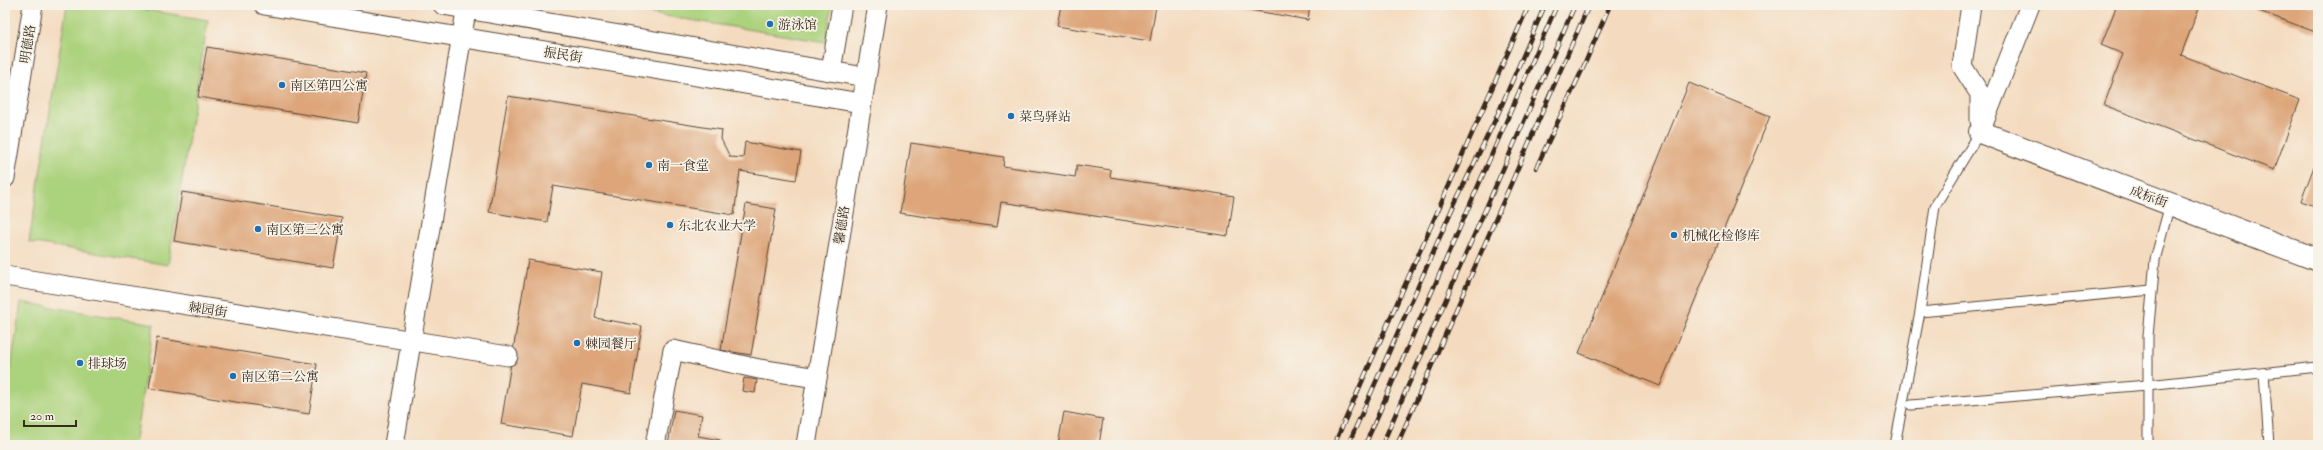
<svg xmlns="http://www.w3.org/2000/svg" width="2323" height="450" viewBox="0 0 2323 450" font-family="'IM FELL Double Pica','Noto Serif SC',serif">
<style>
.green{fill:#abd27c;stroke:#737e4d}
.building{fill:#dda579}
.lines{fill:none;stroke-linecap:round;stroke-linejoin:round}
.service-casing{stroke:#574536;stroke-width:11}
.minor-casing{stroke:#574536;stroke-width:21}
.tertiary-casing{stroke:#574536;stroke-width:24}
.service{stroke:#fff;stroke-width:9}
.minor{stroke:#fff;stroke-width:19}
.tertiary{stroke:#fff;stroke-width:22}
.rail-casing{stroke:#3b2a1e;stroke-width:4.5}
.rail{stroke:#f7f3e8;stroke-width:3;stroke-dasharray:9;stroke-linecap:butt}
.poi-dot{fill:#1f6fb2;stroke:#f7f3e8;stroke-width:1.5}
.labels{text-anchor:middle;stroke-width:3.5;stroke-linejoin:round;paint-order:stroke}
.poi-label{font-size:13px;fill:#3b2a1e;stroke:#f7f3e8;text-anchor:start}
.street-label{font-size:13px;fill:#3b2a1e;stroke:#f7f3e8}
</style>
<rect width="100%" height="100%" fill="#f7f3e8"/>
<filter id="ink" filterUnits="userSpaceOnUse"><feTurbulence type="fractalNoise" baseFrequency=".025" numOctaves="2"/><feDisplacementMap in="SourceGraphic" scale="8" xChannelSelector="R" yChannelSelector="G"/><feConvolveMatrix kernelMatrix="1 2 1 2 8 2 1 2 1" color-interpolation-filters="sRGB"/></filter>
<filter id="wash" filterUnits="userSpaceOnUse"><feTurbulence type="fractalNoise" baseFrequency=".012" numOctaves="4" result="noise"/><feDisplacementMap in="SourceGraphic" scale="16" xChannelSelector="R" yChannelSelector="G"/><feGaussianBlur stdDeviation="0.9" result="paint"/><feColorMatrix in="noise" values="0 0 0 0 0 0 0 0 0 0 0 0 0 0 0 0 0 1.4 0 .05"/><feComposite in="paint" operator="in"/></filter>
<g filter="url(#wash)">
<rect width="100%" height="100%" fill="#f4dbbf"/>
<!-- green -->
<g class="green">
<polygon points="67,5 116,5 208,20 168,265 29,242"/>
<polygon points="597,5 832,5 826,42"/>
<polygon points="21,302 154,324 134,445 5,445 5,405"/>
</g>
<g id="blocks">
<!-- building -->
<g class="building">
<polygon points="1061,5 1156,6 1150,41 1057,26"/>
<polygon points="1221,5 1310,5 1308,20"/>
<polygon points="2117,5 2200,5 2181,55 2300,100 2274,170 2104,105 2123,54 2101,45"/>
<polygon points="2243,5 2318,5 2318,33"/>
<polygon points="207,47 366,73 358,123 198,97"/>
<polygon points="1689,83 1770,116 1660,386 1579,353"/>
<polygon points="508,96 722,130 721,139 730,157 743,158 745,142 801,152 796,180 740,171 734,215 553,186 547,222 489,212"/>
<polygon points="911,143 1004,157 1003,166 1075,177 1077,165 1111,170 1110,177 1234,196 1228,236 1001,202 997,227 900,213"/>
<polygon points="2318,156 2318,207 2301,201"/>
<polygon points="182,192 342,218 333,268 174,241"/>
<polygon points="746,204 776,209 751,355 721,350"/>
<polygon points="528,260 602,272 595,318 642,326 631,393 582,384 573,436 501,424"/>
<polygon points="157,338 317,364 309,414 149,388"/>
<polygon points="744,378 757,380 755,393 742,391"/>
<polygon points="674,410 702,415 698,436 720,440 719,445 668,445"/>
<polygon points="1064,412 1103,419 1099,445 1058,445"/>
</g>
</g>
</g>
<g filter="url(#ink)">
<use href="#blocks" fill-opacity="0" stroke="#574536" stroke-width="1"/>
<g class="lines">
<defs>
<g id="service">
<polyline points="1920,312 2152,290"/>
<polyline points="2264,373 2269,445"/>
<polyline points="1911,405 2147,385 2318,367"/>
<polyline points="1895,445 1920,312 1935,206 1980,132"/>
<polyline points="2148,445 2148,336 2155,260 2170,204"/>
</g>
<g id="minor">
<polyline points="264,5 861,103"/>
<polyline points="443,5 865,77"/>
<polyline points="1971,5 1962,66 1980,94 1980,121"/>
<polyline points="831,71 842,5"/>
<polyline points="1980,132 2030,5"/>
<polyline points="5,178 33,5"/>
<polyline points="5,276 508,356"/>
<polyline points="394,445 467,5"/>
<polyline points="655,445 673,350 759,369 817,378"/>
<polyline points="806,445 878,5"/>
</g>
<polyline id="tertiary" points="1980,132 2318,260"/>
</defs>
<!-- service casing -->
<use href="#service" class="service-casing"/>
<!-- minor casing -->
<use href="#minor" class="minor-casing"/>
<!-- tertiary casing -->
<use href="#tertiary" class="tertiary-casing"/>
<!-- service -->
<use href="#service" class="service"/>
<!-- minor -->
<use href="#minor" class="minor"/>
<!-- tertiary -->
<use href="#tertiary" class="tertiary"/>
<defs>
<g id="rail">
<polyline points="1536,168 1583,68 1610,5"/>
<polyline points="1334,445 1529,5"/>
<polyline points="1348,445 1453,207 1497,116 1545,5"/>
<polyline points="1365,445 1557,5"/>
<polyline points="1382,445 1575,5"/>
<polyline points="1397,445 1589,5"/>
</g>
</defs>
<!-- rail casing -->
<use href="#rail" class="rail-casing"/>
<!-- rail -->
<use href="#rail" class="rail"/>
</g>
</g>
<!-- markers -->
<g class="poi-dot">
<circle cx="770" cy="24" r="4"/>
<circle cx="282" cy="85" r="4"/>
<circle cx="1011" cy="116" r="4"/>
<circle cx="649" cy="165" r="4"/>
<circle cx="670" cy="225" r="4"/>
<circle cx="258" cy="229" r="4"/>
<circle cx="1674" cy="235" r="4"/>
<circle cx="577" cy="343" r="4"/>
<circle cx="80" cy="363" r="4"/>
<circle cx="233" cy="376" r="4"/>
</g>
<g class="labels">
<!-- poi labels -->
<g class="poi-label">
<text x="778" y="29">游泳馆</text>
<text x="290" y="90">南区第四公寓</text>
<text x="1019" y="121">菜鸟驿站</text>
<text x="657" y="170">南一食堂</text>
<text x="678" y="230">东北农业大学</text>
<text x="266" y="234">南区第三公寓</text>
<text x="1682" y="240">机械化检修库</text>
<text x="585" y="348">棘园餐厅</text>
<text x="88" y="368">排球场</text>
<text x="241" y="381">南区第二公寓</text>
</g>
<!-- street labels -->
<g class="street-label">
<text transform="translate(27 44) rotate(-81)" y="5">明德路</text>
<text transform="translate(563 54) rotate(9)" y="5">振民街</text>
<text transform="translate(2149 196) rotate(20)" y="5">成标街</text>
<text transform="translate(841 225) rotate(-81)" y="5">馨德路</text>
<text transform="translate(208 309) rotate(9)" y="5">棘园街</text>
</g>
</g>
<!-- margin -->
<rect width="2323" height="450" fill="none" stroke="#f7f3e8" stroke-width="20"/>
<!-- scale -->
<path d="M24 420v6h52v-6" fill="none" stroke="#3b2a1e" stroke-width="2"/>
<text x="30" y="420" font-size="12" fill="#3b2a1e" stroke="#f7f3e8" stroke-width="3" paint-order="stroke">20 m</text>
</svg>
